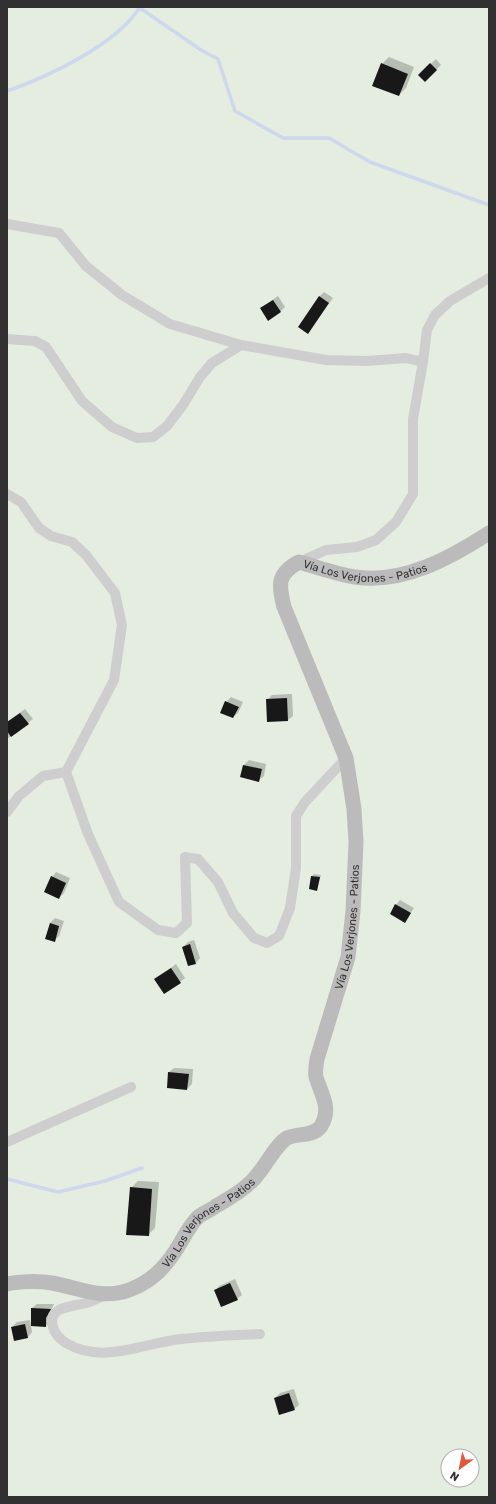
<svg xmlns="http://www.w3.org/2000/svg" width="496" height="1504" viewBox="0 0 496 1504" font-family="Rubik,sans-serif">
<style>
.green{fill:#e4ede0;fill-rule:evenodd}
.shadow{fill:#0003}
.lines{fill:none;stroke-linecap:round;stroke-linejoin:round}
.stream{stroke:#cdd8ec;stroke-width:3.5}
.building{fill:#181818}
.street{stroke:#cecece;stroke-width:10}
.secondary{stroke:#bbb;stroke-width:15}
.labels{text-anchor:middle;stroke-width:4;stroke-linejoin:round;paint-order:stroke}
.street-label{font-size:11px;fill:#313131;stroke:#fff}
</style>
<rect width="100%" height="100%" fill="#fff"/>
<!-- green -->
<path class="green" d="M7 7H489V1497H7ZM448 1456H472V1480H448Z"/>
<!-- shadow -->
<g class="shadow">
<polygon points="389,57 414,67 406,88 399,95 382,64"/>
<polygon points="436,59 441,65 425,81 419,75"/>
<polygon points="324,292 333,298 308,332 319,297"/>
<polygon points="278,296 285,307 280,312 261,308"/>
<polygon points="292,694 293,716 288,720 268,721 267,700 272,695"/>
<polygon points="231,697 243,702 238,713 233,717 222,712 226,702"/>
<polygon points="25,709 33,719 7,739 7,722"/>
<polygon points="249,760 266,764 264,776 259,780 241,777 244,765"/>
<polygon points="56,872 70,878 64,893 59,898 52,877"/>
<polygon points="314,874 321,875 317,890 312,876"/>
<polygon points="400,900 414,908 405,921 396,905"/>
<polygon points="55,918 64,921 59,936 54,941 46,938 50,923"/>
<polygon points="194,940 200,958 196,963 189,965 183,947 188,942"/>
<polygon points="176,964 185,978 180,982 156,979"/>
<polygon points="174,1068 193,1069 192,1084 187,1089 169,1072"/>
<polygon points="138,1181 159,1182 155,1228 148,1235 131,1188"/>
<polygon points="235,1279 242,1295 237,1299 215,1291 219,1286"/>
<polygon points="37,1304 54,1304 50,1313 51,1321 46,1326 32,1325 32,1308"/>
<polygon points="30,1320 32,1332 28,1337 12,1327 17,1322"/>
<polygon points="294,1389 299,1405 294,1409 275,1398 280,1393"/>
</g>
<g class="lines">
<!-- stream -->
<g class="stream">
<polyline points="140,8 201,50 218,59 235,111 283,138 329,138 370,162 489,205"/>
<path d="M7 91C48 77 117 44 140 7"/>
<polyline points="7,1179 58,1192 105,1181 142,1168"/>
</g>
</g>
<!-- building -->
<g class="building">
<polygon points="381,63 408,74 399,96 372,86"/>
<polygon points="430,63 437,70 425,82 418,75"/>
<polygon points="319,296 329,303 308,334 298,327"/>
<polygon points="273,300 281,312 268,321 260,308"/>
<polygon points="287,698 288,721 267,722 266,699"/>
<polygon points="225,701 239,707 233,718 220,713"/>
<polygon points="20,713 29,724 11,737 7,731 7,722"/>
<polygon points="243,765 262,769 259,782 240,777"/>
<polygon points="51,876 66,883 59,899 44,892"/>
<polygon points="311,876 320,877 317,891 309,889"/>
<polygon points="395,904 411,913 405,923 390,914"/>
<polygon points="50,923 59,926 55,942 45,939"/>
<polygon points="190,944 196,964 188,966 182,947"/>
<polygon points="171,968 181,983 164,994 154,979"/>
<polygon points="168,1072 189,1074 187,1090 167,1088"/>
<polygon points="130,1187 152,1189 149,1236 126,1235"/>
<polygon points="230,1283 238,1300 221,1307 214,1290"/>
<polygon points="31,1308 51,1309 46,1318 46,1327 31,1326"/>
<polygon points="25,1324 28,1338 14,1341 11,1327"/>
<polygon points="289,1393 295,1410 279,1415 274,1398"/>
</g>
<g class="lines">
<!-- street -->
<g class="street">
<polyline points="7,224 59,233 86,266 122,295 170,324 241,345 326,360 367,361 406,358 423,362"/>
<polyline points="7,339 35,341 46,347 82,401 112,427 137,438 153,437 167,426 183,405 200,377 212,363 241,345"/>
<polyline points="7,494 21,502 39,528 51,536 72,542 86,555 115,593 122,625 114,680 66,772 88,834 119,902 158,930 176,933 187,923 185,857 198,859 218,882 233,913 254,938 267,943 279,936 290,908 296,868 296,816 305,802 346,758"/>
<polyline points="299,562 326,550 357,547 376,540 396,522 413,494 413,419 423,362 427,330 435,315 450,301 489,278"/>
<polyline points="7,812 19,796 43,776 66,772"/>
<polyline points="7,1142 131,1087"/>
<path d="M106 1295C99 1298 93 1301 86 1303 72 1307 47 1306 53 1327 55 1335 60 1339 66 1343 103 1365 143 1343 181 1339 208 1336 234 1335 260 1334"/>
</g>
<!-- secondary -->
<path class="secondary" id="s1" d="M7 1284C20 1281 40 1281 52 1283 79 1288 102 1300 129 1290 154 1281 168 1264 181 1242 186 1233 191 1224 198 1217 203 1213 211 1210 216 1206 228 1199 241 1192 251 1182 264 1170 275 1145 287 1138 297 1133 314 1137 321 1126 332 1108 321 1094 316 1077 315 1072 316 1065 317 1059L348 957 353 911 356 842 354 809 346 758 284 607C279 586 276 574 299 562 317 567 336 574 355 577 404 584 450 558 489 533"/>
</g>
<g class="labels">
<!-- street labels -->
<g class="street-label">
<text dy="4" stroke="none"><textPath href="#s1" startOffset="1045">Vía Los Verjones - Patios</textPath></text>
<text dy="4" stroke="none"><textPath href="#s1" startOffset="590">Vía Los Verjones - Patios</textPath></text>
<text dy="4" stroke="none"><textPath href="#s1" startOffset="230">Vía Los Verjones - Patios</textPath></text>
</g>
</g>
<!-- border -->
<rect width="496" height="1504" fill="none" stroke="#313131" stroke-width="16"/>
<!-- north arrow -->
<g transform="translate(460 1468) rotate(213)"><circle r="19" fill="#ffffff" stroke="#adadad"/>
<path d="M0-3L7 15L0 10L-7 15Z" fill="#e1583a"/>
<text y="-6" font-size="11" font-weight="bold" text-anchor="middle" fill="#313131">N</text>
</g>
</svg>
